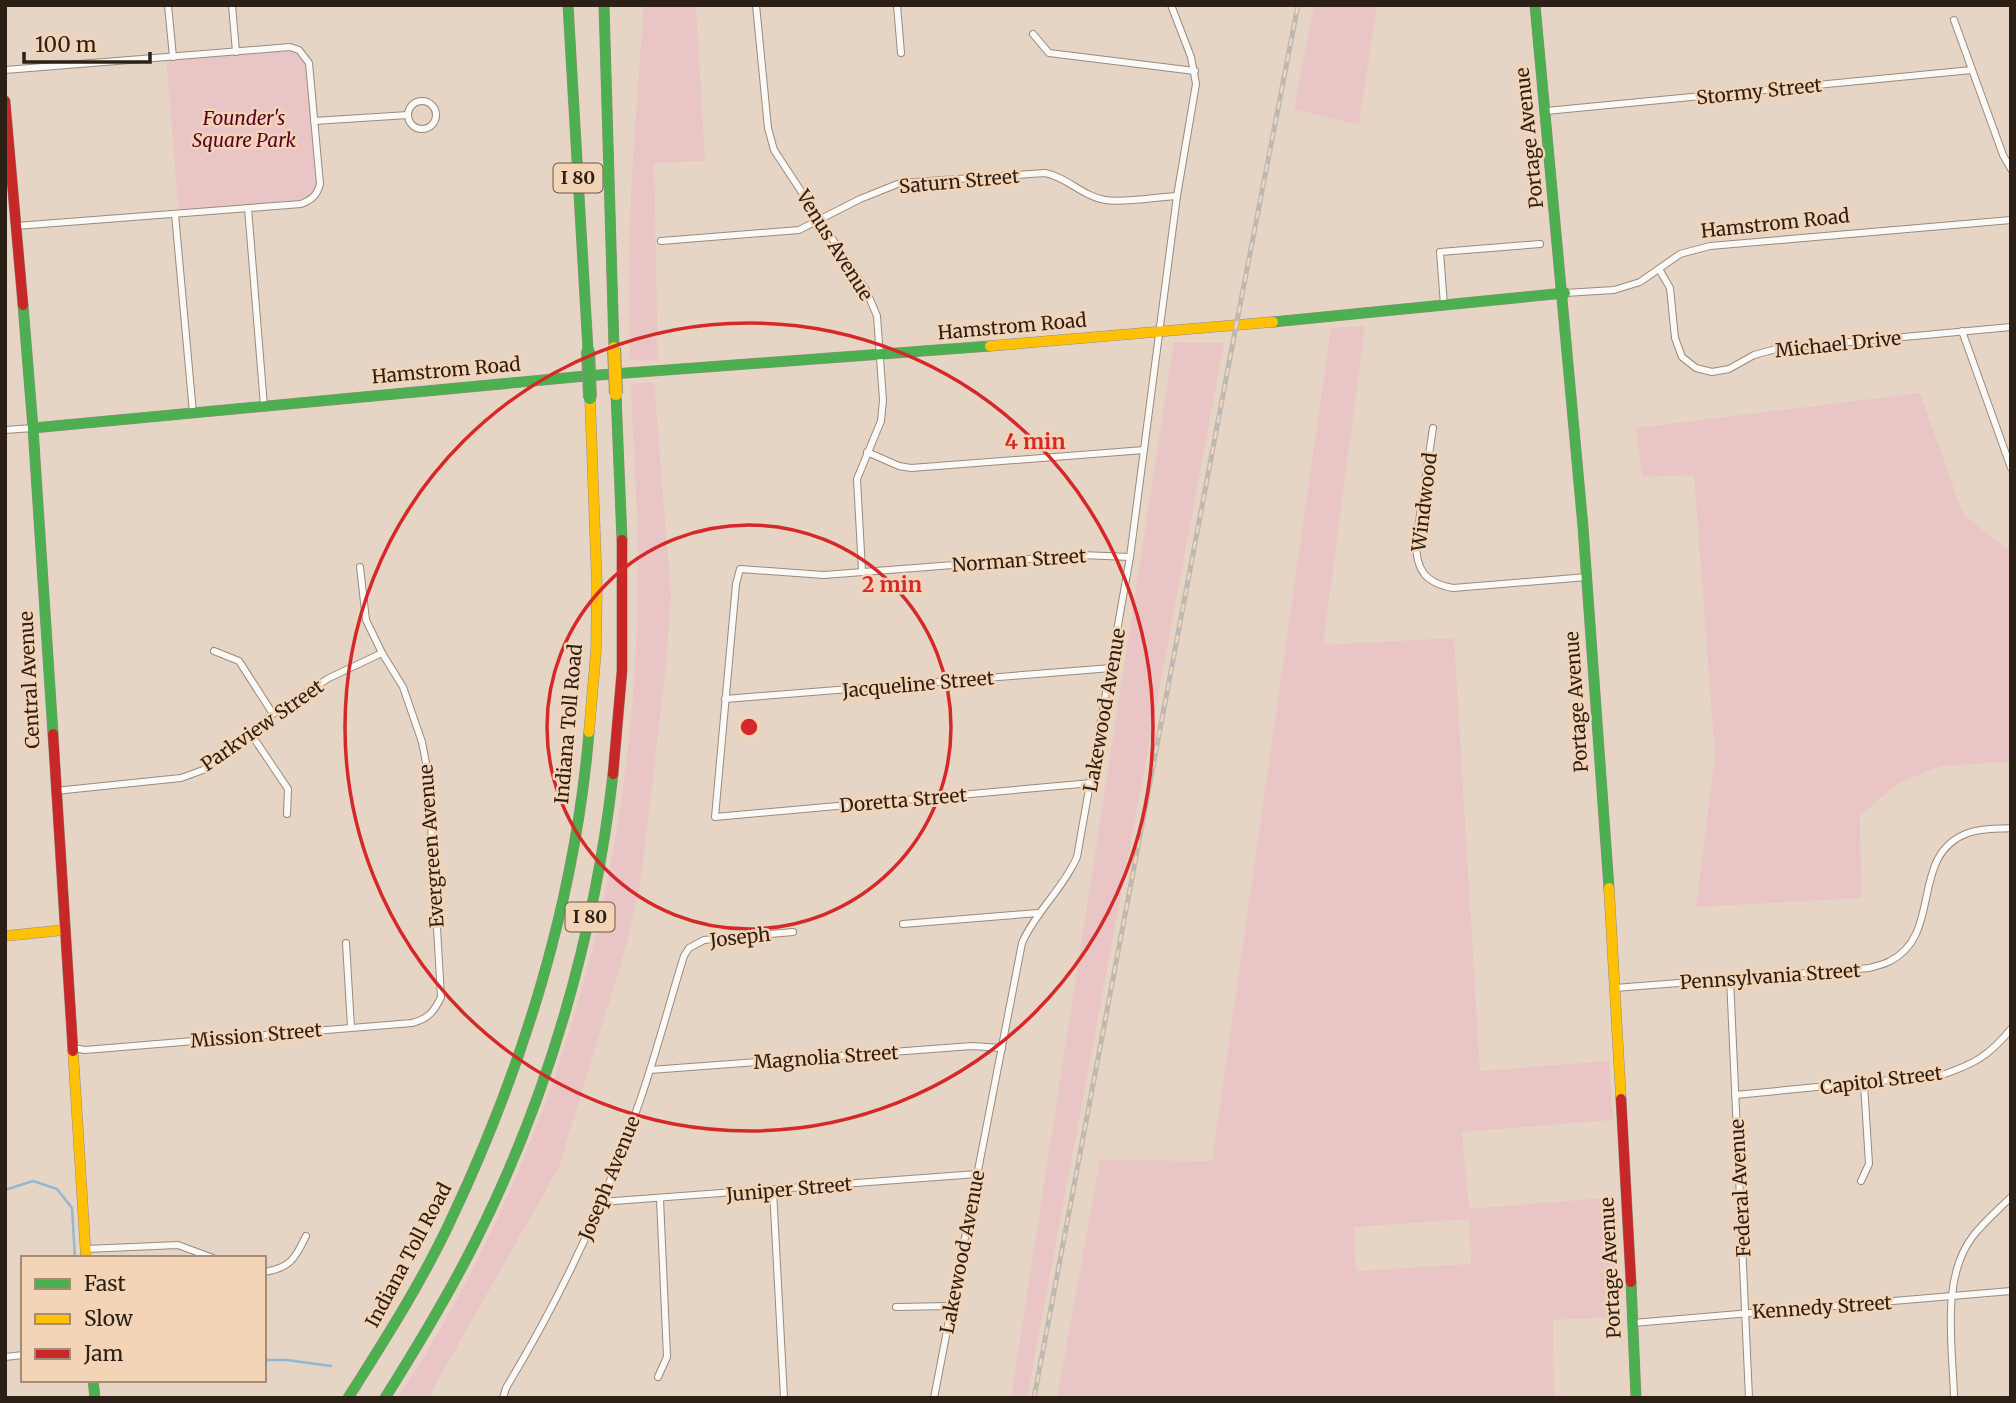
<svg xmlns="http://www.w3.org/2000/svg" width="2016" height="1403" viewBox="0 0 2016 1403" font-family="Merriweather,serif">
<style>
.green{fill:#e9c6c5;fill-rule:evenodd}
.lines{fill:none;stroke-linecap:round;stroke-linejoin:round}
.stream{stroke:#94b7d2;stroke-width:2.5}
.street-casing{stroke:#978b7f;stroke-width:8}
.fast-casing{stroke:#978b7f;stroke-width:11}
.slow-casing{stroke:#978b7f;stroke-width:11}
.jam-casing{stroke:#978b7f;stroke-width:11}
.street{stroke:#fbf9f6;stroke-width:6}
.fast{stroke:#4caf50;stroke-width:10}
.slow{stroke:#ffc107;stroke-width:10}
.jam{stroke:#c62828;stroke-width:10}
.rail-casing{stroke:#bcb8b4;stroke-width:5}
.rail{stroke:#f4d4b7;stroke-width:2.5;stroke-dasharray:8;stroke-linecap:butt}
.fast-bridge-casing{stroke:#978b7f;stroke-width:14;stroke-linecap:butt}
.slow-bridge-casing{stroke:#978b7f;stroke-width:14;stroke-linecap:butt}
.fast-bridge{stroke:#4caf50;stroke-width:12}
.slow-bridge{stroke:#ffc107;stroke-width:12}
.ring{fill:none;stroke:#d62828;stroke-width:3.5}
.labels{text-anchor:middle;stroke-width:5;stroke-linejoin:round;paint-order:stroke}
.shield{fill:#f4d4b7;stroke:#685646;stroke-width:2}
.shield-label{font-size:18px;font-weight:bold;fill:#2c2016}
.street-label{font-size:19px;fill:#2c2016;stroke:#f4d4b7}
.park-label{font-size:19px;font-style:italic;fill:#570026;stroke:#f4d4b7}
.centre{fill:#d62828;stroke:#f4d4b7;stroke-width:3.5}
.ring-label{font-size:21px;text-anchor:middle;font-weight:bold;fill:#d62828;stroke:#f4d4b7;stroke-width:5;stroke-linejoin:round;paint-order:stroke}
</style>
<rect width="100%" height="100%" fill="#e6d5c5"/>
<!-- green -->
<g class="green">
<path d="M644 5H696L705 161 654 163 658 361 630 360C625 241 635 123 644 5Z"/>
<polygon points="1314,5 1377,5 1359,125 1294,109"/>
<polygon points="290,47 299,50 309,63 318,192 301,204 179,214 166,57"/>
<path d="M1365 326 1323 645 1454 638 1480 1071 1609 1061 1613 1120 1462 1132 1469 1209 1615 1197 1618 1317 1553 1320 1554 1398H1057L1100 1160 1212 1161 1331 328ZM1469 1219 1471 1264 1356 1271 1354 1227Z"/>
<polygon points="1174,342 1224,343 1027,1398 1011,1398"/>
<path d="M654 382 671 595 666 666 641 881 627 943 559 1167 434 1387 430 1398H397C432 1347 462 1292 489 1236 590 1026 637 803 638 571 638 509 633 446 631 384Z"/>
<polygon points="1920,393 1963,514 2004,547 2011,549 2011,762 1941,766 1898,783 1860,816 1861,898 1696,907 1715,755 1694,475 1642,477 1636,428"/>
</g>
<g class="lines">
<!-- stream -->
<g class="stream">
<polyline points="5,1190 33,1181 57,1189 72,1208 75,1258"/>
<polyline points="264,1360 287,1360 331,1366"/>
</g>
<defs>
<g id="street">
<polyline points="168,5 173,57"/>
<polyline points="232,5 236,52"/>
<polyline points="756,5 768,128 774,150 866,290 877,316 883,400 881,421 857,479 862,571"/>
<polyline points="897,5 901,53"/>
<polyline points="1954,20 2003,155 2011,169"/>
<polyline points="1033,34 1049,53 1195,71"/>
<path d="M5 70 290 47 299 50 309 63 320 184C317 196 311 200 301 204L16 226"/>
<circle cx="422" cy="115" r="14"/>
<polyline points="1546,111 1972,70"/>
<polyline points="314,121 408,115"/>
<polyline points="248,208 264,406"/>
<polyline points="175,214 193,413"/>
<path d="M661 241 799 230 860 199 900 183 1045 173C1067 177 1082 196 1105 200 1124 203 1157 197 1177 196"/>
<polyline points="1659,269 1670,288 1675,338 1682,357 1696,368 1712,372 1729,369 1754,355 1776,349 2011,327"/>
<polyline points="1565,293 1614,290 1640,282 1680,254 1710,246 2011,220"/>
<polyline points="1444,305 1440,252 1540,244"/>
<polyline points="1962,331 2011,468"/>
<path d="M1433 428 1416 542C1416 570 1425 583 1453 588L1587 577"/>
<polyline points="5,430 33,428"/>
<polyline points="867,452 899,466 911,468 1144,450"/>
<polyline points="214,651 239,661 273,714"/>
<polyline points="725,699 1111,668"/>
<polyline points="251,734 288,789 287,814"/>
<polyline points="1092,783 715,817 736,584 740,569 824,575 1081,555 1130,557"/>
<polyline points="55,791 181,778 203,770 251,734 273,714 329,678 382,653"/>
<polyline points="903,924 1038,913"/>
<polyline points="346,943 351,1027"/>
<polyline points="1730,978 1749,1398"/>
<path d="M1615 988 1869 968C1876 966 1883 965 1890 961 1944 934 1908 855 1968 833 1981 828 1997 829 2011 828"/>
<path d="M73 1048 85 1050 412 1023C428 1019 434 1012 441 997L428 773 422 742 403 687 382 653 366 620 360 567"/>
<polyline points="650,1070 972,1046 1002,1048"/>
<path d="M1735 1095 1942 1075C1974 1064 1989 1056 2011 1029"/>
<polyline points="1861,1181 1869,1164 1864,1084"/>
<polyline points="773,1190 784,1398"/>
<polyline points="601,1202 977,1174"/>
<polyline points="86,1249 178,1245 213,1258"/>
<path d="M264 1272C290 1268 295 1259 306 1236"/>
<polyline points="896,1307 951,1306"/>
<polyline points="1633,1323 2011,1291"/>
<polyline points="5,1357 23,1355"/>
<polyline points="658,1377 667,1357 660,1199"/>
<path d="M503 1398 506 1388C559 1300 604 1206 637 1109 655 1059 668 1007 684 956L689 948 704 940 793 932"/>
<path d="M934 1398 1022 943C1036 911 1063 889 1077 857L1130 557 1177 196 1196 84 1191 57 1171 5"/>
<path d="M1954 1398C1953 1347 1940 1279 1973 1236 1984 1222 1998 1210 2011 1197"/>
</g>
<g id="fast">
<polyline points="568,5 588,350"/>
<polyline points="604,5 614,348"/>
<polyline points="1535,5 1583,527 1609,888"/>
<polyline points="23,305 33,428 53,734"/>
<polyline points="1273,322 1565,293"/>
<polyline points="616,394 622,540"/>
<polyline points="33,428 586,376 990,346"/>
<polyline points="1631,1282 1636,1398"/>
<polyline points="93,1380 95,1398"/>
<path d="M348 1398C384 1341 420 1285 449 1224 522 1071 575 902 589 732"/>
<path d="M385 1398C417 1347 448 1296 475 1242 548 1098 595 934 613 774"/>
</g>
<g id="slow">
<polyline points="990,346 1273,322"/>
<polyline points="589,732 596,651 597,587 590,398"/>
<polyline points="1609,888 1621,1099"/>
<polyline points="5,936 64,930"/>
<polyline points="73,1051 86,1258"/>
</g>
<g id="jam">
<polyline points="5,101 23,305"/>
<polyline points="53,734 73,1051"/>
<polyline points="613,774 622,671 622,540"/>
<polyline points="1621,1099 1631,1282"/>
</g>
</defs>
<!-- street casing -->
<use href="#street" class="street-casing"/>
<!-- fast casing -->
<use href="#fast" class="fast-casing"/>
<!-- slow casing -->
<use href="#slow" class="slow-casing"/>
<!-- jam casing -->
<use href="#jam" class="jam-casing"/>
<!-- street -->
<use href="#street" class="street"/>
<!-- fast -->
<use href="#fast" class="fast"/>
<!-- slow -->
<use href="#slow" class="slow"/>
<!-- jam -->
<use href="#jam" class="jam"/>
<defs>
<polyline id="rail" points="1034,1398 1236,326 1298,5"/>
</defs>
<!-- rail casing -->
<use href="#rail" class="rail-casing"/>
<!-- rail -->
<use href="#rail" class="rail"/>
<defs>
<polyline id="fast-bridge" points="588,350 590,398"/>
<polyline id="slow-bridge" points="614,348 616,394"/>
</defs>
<!-- fast-bridge casing -->
<use href="#fast-bridge" class="fast-bridge-casing"/>
<!-- slow-bridge casing -->
<use href="#slow-bridge" class="slow-bridge-casing"/>
<!-- fast-bridge -->
<use href="#fast-bridge" class="fast-bridge"/>
<!-- slow-bridge -->
<use href="#slow-bridge" class="slow-bridge"/>
</g>
<!-- distance rings -->
<g class="ring">
<circle cx="749" cy="727" r="202"/>
<circle cx="749" cy="727" r="404"/>
</g>
<g class="labels">
<!-- shield labels -->
<g class="shield">
<rect x="553.5" y="163.5" width="49" height="29" rx="5"/>
<rect x="565.5" y="902.5" width="49" height="29" rx="5"/>
</g>
<g class="shield-label">
<text x="578" y="184">I 80</text>
<text x="590" y="923">I 80</text>
</g>
<!-- street labels -->
<g class="street-label">
<text transform="translate(1759 91) rotate(-6)" y="7">Stormy Street</text>
<text transform="translate(1529 138) rotate(-96)" y="7">Portage Avenue</text>
<text transform="translate(959 181) rotate(-5)" y="7">Saturn Street</text>
<text transform="translate(1775 223) rotate(-6)" y="7">Hamstrom Road</text>
<text transform="translate(835 245) rotate(58)" y="7">Venus Avenue</text>
<text transform="translate(1012 326) rotate(-5)" y="7">Hamstrom Road</text>
<text transform="translate(1838 344) rotate(-6)" y="7">Michael Drive</text>
<text transform="translate(446 370) rotate(-5)" y="7">Hamstrom Road</text>
<text transform="translate(1424 502) rotate(-83)" y="7">Windwood</text>
<text transform="translate(1019 560) rotate(-4)" y="7">Norman Street</text>
<text transform="translate(29 680) rotate(-93)" y="7">Central Avenue</text>
<text transform="translate(918 684) rotate(-5)" y="7">Jacqueline Street</text>
<text transform="translate(1576 702) rotate(-94)" y="7">Portage Avenue</text>
<text transform="translate(1104 710) rotate(-80)" y="7">Lakewood Avenue</text>
<text transform="translate(568 724) rotate(-85)" y="7">Indiana Toll Road</text>
<text transform="translate(262 725) rotate(-35)" y="7">Parkview Street</text>
<text transform="translate(903 800) rotate(-5)" y="7">Doretta Street</text>
<text transform="translate(431 846) rotate(-94)" y="7">Evergreen Avenue</text>
<text transform="translate(740 937) rotate(-6)" y="7">Joseph</text>
<text transform="translate(1770 976) rotate(-4)" y="7">Pennsylvania Street</text>
<text transform="translate(256 1035) rotate(-5)" y="7">Mission Street</text>
<text transform="translate(826 1057) rotate(-4)" y="7">Magnolia Street</text>
<text transform="translate(1881 1080) rotate(-7)" y="7">Capitol Street</text>
<text transform="translate(609 1178) rotate(-68)" y="7">Joseph Avenue</text>
<text transform="translate(1740 1188) rotate(-93)" y="7">Federal Avenue</text>
<text transform="translate(789 1189) rotate(-5)" y="7">Juniper Street</text>
<text transform="translate(962 1252) rotate(-79)" y="7">Lakewood Avenue</text>
<text transform="translate(408 1255) rotate(-62)" y="7">Indiana Toll Road</text>
<text transform="translate(1610 1268) rotate(-93)" y="7">Portage Avenue</text>
<text transform="translate(1822 1307) rotate(-4)" y="7">Kennedy Street</text>
</g>
<!-- park labels -->
<g class="park-label">
<text x="244" y="125">Founder's<tspan x="244" dy="22">Square Park</tspan></text>
</g>
</g>
<circle cx="749" cy="727" r="10" class="centre"/>
<g class="ring-label">
<text x="1035" y="449">4 min</text>
<text x="892" y="592">2 min</text>
</g>
<!-- border -->
<rect width="2016" height="1403" fill="none" stroke="#2c2016" stroke-width="14"/>
<!-- legend -->
<rect x="21" y="1256" width="245" height="126" fill="#f4d4b7" stroke="#a48c77" stroke-width="2"/>
<rect x="35" y="1279" width="35" height="10" fill="#4caf50" stroke="#a48c77" stroke-width="2"/>
<text x="84" y="1291" font-size="21" fill="#2c2016">Fast</text>
<rect x="35" y="1314" width="35" height="10" fill="#ffc107" stroke="#a48c77" stroke-width="2"/>
<text x="84" y="1326" font-size="21" fill="#2c2016">Slow</text>
<rect x="35" y="1349" width="35" height="10" fill="#c62828" stroke="#a48c77" stroke-width="2"/>
<text x="84" y="1361" font-size="21" fill="#2c2016">Jam</text>
<!-- scale -->
<path d="M24 52v10h126v-10" fill="none" stroke="#2c2016" stroke-width="3.5"/>
<text x="35" y="52" font-size="21" fill="#2c2016" stroke="#f4d4b7" stroke-width="5" paint-order="stroke">100 m</text>
</svg>
